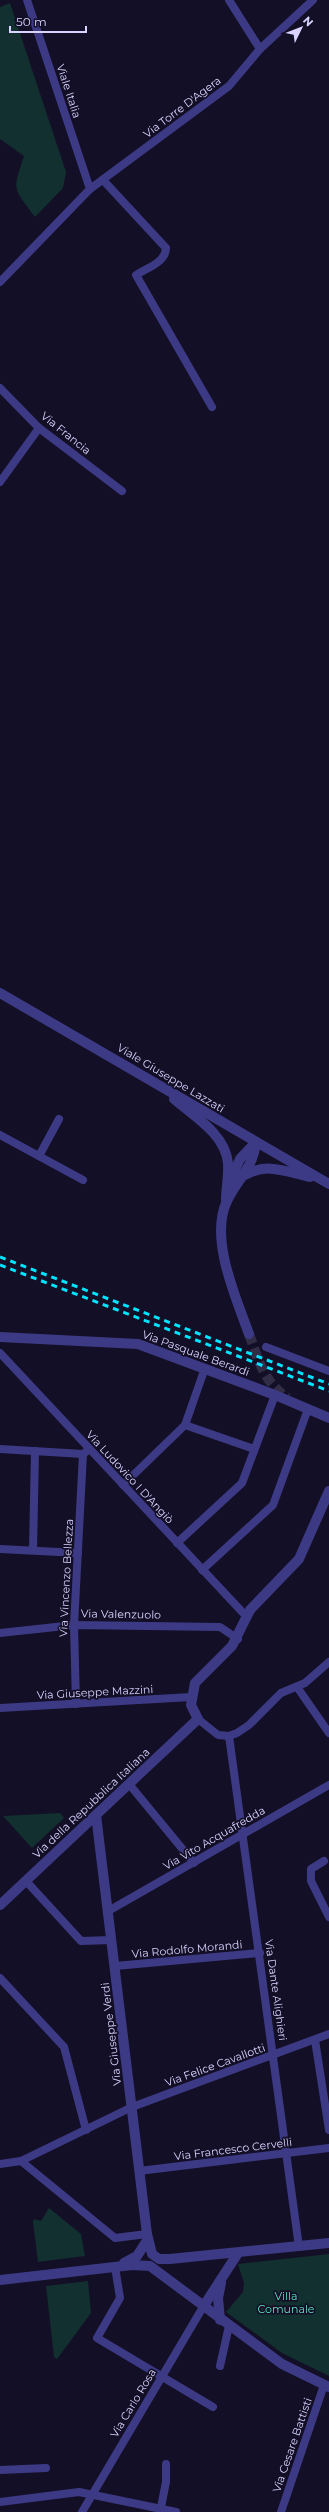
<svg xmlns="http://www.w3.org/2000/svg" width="329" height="2512" viewBox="0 0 329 2512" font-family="Montserrat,sans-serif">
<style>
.green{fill:#12302f}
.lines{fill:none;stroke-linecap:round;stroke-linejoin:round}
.tertiary-tunnel{stroke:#312d47;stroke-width:10;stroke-dasharray:10 5;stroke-linecap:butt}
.minor{stroke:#3d3a85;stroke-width:8}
.tertiary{stroke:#3d3a85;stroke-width:10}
.rail{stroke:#00e5ff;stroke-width:3;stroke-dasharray:6 5;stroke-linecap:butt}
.labels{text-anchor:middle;stroke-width:3.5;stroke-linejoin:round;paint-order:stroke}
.street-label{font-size:11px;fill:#d9d4ff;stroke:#130f26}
.park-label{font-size:11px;fill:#5fe0c0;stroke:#130f26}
</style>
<rect width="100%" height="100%" fill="#130f26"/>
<!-- green -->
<g class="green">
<path d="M10 3 66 172 63 188 35 217C13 187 12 192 24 156L0 139V7Z"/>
<polygon points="60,1813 64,1818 32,1848 3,1816"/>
<polygon points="49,2208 81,2234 85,2256 38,2262 33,2222 34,2219 41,2221"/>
<polygon points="329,2254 329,2376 282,2353 226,2312 243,2292 244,2283 238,2264"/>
<polygon points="88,2281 91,2313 57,2359 54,2357 46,2286"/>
</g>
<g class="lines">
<!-- tertiary-tunnel -->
<path class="tertiary-tunnel" d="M249 1334C258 1359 264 1383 288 1398"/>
<!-- minor -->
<g class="minor">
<polyline points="27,0 90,189"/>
<polyline points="229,0 260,49"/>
<path d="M103 180 166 248C166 262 147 268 136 275L212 407"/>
<polyline points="0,282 90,189 229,86 260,49 313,0"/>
<polyline points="0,388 39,428 122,491"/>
<polyline points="0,482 39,428"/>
<polyline points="0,1135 83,1180"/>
<polyline points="39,1156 59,1119"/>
<polyline points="266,1347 329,1371"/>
<polyline points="0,1353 246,1616"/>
<polyline points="185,1425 254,1449"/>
<polyline points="0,1449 83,1454 87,1451"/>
<polyline points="123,1485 185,1425 205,1368"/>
<polyline points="177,1543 242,1483 275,1395"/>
<polyline points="0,1549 78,1553"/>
<polyline points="33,1550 35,1451"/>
<polyline points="202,1570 273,1505 308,1409"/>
<polyline points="0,1633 74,1625 220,1627 238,1639"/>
<polyline points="297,1687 329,1733"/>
<polyline points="76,1704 74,1625 83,1454"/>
<polyline points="0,1708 191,1697"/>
<polyline points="198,1719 218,1735 229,1736 237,1733 249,1725 281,1693 305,1683 329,1662"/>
<polyline points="229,1736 299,2247"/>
<polyline points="129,1784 194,1863"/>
<polyline points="324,1861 311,1869 311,1881 329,1917"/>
<polyline points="26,1881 81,1941 112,1940"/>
<polyline points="110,1910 329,1785"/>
<polyline points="115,1966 260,1953"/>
<polyline points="0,1978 64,2047 86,2130"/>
<polyline points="315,2040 329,2130"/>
<polyline points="21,2161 115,2238 147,2234"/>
<polyline points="0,2164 21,2161 132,2107 329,2034"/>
<polyline points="139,2171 329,2148"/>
<polyline points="115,2267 120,2298 97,2338 213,2407"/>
<polyline points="220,2366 229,2326"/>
<polyline points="0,2470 46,2468"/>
<polyline points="0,2502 79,2492 176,2512"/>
<polyline points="82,2512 203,2307"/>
<polyline points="160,2512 166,2482 166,2464"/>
<polyline points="281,2512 324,2385"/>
</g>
<!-- tertiary -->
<g class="tertiary">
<polyline points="0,993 329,1184"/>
<path d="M174 1099C195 1117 225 1134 228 1163 229 1175 226 1188 226 1200"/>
<path d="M245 1175C267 1162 287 1172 310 1177"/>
<polyline points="231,1179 240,1159 256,1142"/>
<path d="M249 1334C236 1298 209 1238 227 1201 238 1178 253 1169 256 1142"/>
<polyline points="0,1337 138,1344 275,1395 329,1418"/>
<polyline points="96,1815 147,2234 152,2254 159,2259 170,2259 329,2243"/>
<polyline points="0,1905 198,1719 191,1705 195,1683 232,1646 250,1610 299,1559 329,1491"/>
<polyline points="124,2263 137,2256 148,2239"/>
<polyline points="0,2280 132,2265 150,2266 282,2364 329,2387"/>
<polyline points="203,2307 238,2253"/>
<polyline points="220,2320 218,2298 221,2283"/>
</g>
<!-- rail -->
<g class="rail">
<polyline points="0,1257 329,1384"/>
<polyline points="0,1265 329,1391"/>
</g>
</g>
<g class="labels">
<!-- street labels -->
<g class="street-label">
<text transform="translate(69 91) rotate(72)" y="4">Viale Italia</text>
<text transform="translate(182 107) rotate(-37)" y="4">Via Torre D'Agera</text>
<text transform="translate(66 433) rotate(39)" y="4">Via Francia</text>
<text transform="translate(171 1078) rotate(31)" y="4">Viale Giuseppe Lazzati</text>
<text transform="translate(196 1353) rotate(20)" y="4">Via Pasquale Berardi</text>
<text transform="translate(130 1477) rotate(47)" y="4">Via Ludovico I D'Angiò</text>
<text transform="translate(66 1578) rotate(-87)" y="4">Via Vincenzo Bellezza</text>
<text transform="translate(121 1614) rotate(1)" y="4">Via Valenzuolo</text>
<text transform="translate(95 1692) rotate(-3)" y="4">Via Giuseppe Mazzini</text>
<text transform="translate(91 1803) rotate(-43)" y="4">Via della Repubblica Italiana</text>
<text transform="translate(214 1838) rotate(-30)" y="4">Via Vito Acquafredda</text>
<text transform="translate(187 1949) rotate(-5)" y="4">Via Rodolfo Morandi</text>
<text transform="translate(276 1990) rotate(82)" y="4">Via Dante Alighieri</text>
<text transform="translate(111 2034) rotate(-97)" y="4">Via Giuseppe Verdi</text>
<text transform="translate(215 2065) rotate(-20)" y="4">Via Felice Cavallotti</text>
<text transform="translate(233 2149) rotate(-7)" y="4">Via Francesco Cervelli</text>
<text transform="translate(133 2403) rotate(-59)" y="4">Via Carlo Rosa</text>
<text transform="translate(292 2445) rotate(-71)" y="4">Via Cesare Battisti</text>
</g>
<!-- park labels -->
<g class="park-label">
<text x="286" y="2300">Villa<tspan x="286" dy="13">Comunale</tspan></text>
</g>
</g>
<!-- north arrow -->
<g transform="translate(301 28) rotate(47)" stroke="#130f26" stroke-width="3" paint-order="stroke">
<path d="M0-3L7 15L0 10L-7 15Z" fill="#d9d4ff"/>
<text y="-6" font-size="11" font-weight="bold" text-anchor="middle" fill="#d9d4ff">N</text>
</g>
<!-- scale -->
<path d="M10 26v6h76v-6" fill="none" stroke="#d9d4ff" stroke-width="2"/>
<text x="16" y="26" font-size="12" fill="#d9d4ff" stroke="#130f26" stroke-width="3" paint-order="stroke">50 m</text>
</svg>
